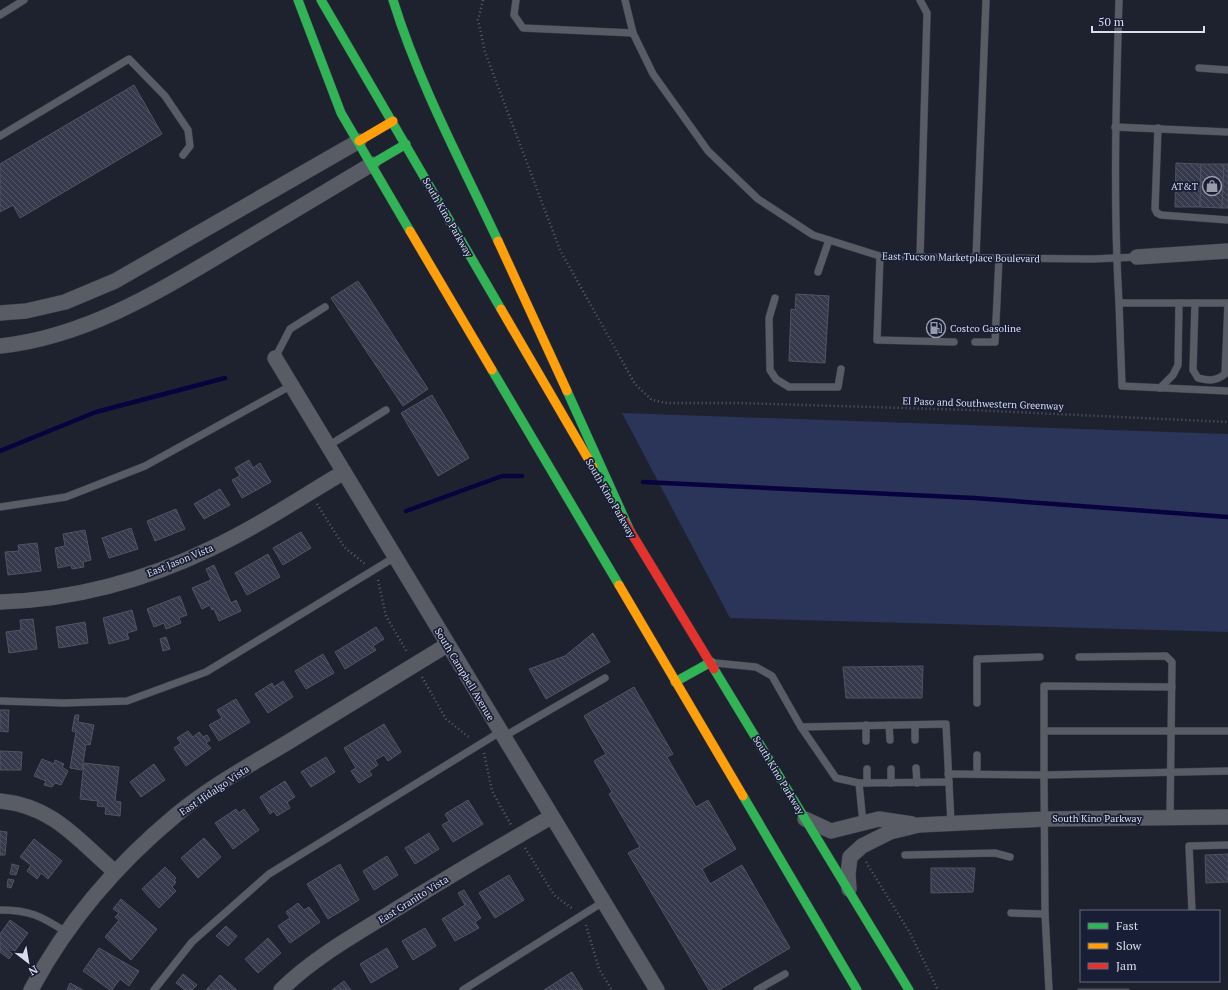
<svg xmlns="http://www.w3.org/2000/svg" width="1228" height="990" viewBox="0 0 1228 990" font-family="'PT Serif',serif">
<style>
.green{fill:#2b3459}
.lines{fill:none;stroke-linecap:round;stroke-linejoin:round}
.stream{stroke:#08033e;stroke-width:4.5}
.building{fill:url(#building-back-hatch);stroke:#50545f}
.lane-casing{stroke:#3b3f4a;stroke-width:8}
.street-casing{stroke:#3b3f4a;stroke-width:16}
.fast-casing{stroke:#3b3f4a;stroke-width:10}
.slow-casing{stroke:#3b3f4a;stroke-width:10}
.jam-casing{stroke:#3b3f4a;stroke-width:10}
.path{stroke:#585b65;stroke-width:2.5;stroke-dasharray:1 3;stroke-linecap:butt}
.lane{stroke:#595c65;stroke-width:7}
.street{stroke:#595c65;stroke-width:15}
.fast{stroke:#30b455;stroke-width:9}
.slow{stroke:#ff9f0a;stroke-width:9}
.jam{stroke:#e5322d;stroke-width:9}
.labels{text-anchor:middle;stroke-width:3.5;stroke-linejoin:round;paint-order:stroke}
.poi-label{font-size:10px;fill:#d9deee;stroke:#181e35;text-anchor:end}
.street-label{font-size:10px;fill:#d9deee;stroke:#181e35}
</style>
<defs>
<pattern id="building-back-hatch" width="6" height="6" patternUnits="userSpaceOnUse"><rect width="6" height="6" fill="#353a4c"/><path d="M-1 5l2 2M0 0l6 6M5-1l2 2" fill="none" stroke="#525666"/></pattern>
</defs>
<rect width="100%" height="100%" fill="#1e222f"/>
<!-- green -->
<polygon class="green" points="622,413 1228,434 1228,632 730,618"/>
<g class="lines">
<!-- stream -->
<g class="stream">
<polyline points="0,451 96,412 225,378"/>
<polyline points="643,482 974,498 1228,517"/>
<polyline points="406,511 502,476 522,476"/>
</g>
</g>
<!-- building -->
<g class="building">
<polygon points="134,85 162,134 20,218 13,205 0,212 0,164"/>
<polygon points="1176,163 1201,164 1200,207 1175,207"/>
<polygon points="1201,164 1224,164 1222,208 1200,207"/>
<polygon points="1224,164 1228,164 1228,208 1222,208"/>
<polygon points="358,281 428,389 403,406 331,298"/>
<polygon points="796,294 829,296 825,363 789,361 791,309 795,310"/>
<polygon points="432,395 469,458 438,476 401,413"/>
<polygon points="249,460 253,468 260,463 271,482 242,498 232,480 240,476 235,468"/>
<polygon points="220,489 230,505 204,519 194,504"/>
<polygon points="176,509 185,529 155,541 147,521"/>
<polygon points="131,528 138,549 109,558 102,538"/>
<polygon points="85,530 91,560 83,562 84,567 72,569 71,565 58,568 55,548 65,546 63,534"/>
<polygon points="301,532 311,548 283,565 273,548"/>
<polygon points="37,543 41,571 8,575 5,552 19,551 18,545"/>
<polygon points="268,554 280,577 247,595 235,573"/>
<polygon points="214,565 231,603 236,600 241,611 219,621 214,609 212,610 210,605 202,609 192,588 211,580 206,569"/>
<polygon points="180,596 187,615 179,618 181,623 166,629 164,623 154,627 147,609"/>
<polygon points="132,610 137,630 127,633 129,639 109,644 103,618"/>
<polygon points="33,619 37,649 9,653 6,632 21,630 20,620"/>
<polygon points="85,622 88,643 59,648 56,627"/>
<polygon points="376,627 384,639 373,646 376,650 345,669 335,652"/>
<polygon points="593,633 610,662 546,699 529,669 565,656"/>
<polygon points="166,637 170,649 163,651 160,639"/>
<polygon points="323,654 334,673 306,689 295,671"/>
<polygon points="923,666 922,698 846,698 843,667"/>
<polygon points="283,681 293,697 268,713 255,694 272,683 274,687"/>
<polygon points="634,687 673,754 667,757 696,807 708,800 736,849 702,869 710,884 742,865 790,948 719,990 709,990 628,853 640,847 609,794 612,792 594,761 606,754 584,716"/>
<polygon points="236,699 250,722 219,741 209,725 222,718 217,710"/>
<polygon points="0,710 9,710 8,732 0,731"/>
<polygon points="75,715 79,715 78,722 94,725 90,745 86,744 82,770 70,768 76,732 72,731"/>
<polygon points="384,724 401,752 388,761 384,755 375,760 378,765 369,771 372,775 359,783 351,771 356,768 344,748"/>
<polygon points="188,731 193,737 199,732 203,737 207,735 210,740 206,743 211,748 186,766 174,748 181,743 177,738"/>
<polygon points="0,751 22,752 21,770 0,770"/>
<polygon points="326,757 335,772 311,787 301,772"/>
<polygon points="42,759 54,764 55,760 64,764 62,767 68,771 61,785 55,783 52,787 44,785 46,781 34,776"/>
<polygon points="84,763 119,767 115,801 121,802 120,816 105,814 106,807 97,806 98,801 80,799"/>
<polygon points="154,764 165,780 141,797 130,782"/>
<polygon points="285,781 295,797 287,802 290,808 277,816 274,811 270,814 260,797"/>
<polygon points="468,800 483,824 453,842 442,825 449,821 445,814"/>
<polygon points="236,809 239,813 244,809 259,830 233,849 215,823"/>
<polygon points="0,831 7,832 5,855 0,855"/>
<polygon points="429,833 439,849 415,864 405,848"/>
<polygon points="204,838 221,857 198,878 181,858"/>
<polygon points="34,839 62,861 48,879 41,873 37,879 27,871 31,865 20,857"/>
<polygon points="1228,854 1228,882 1206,883 1205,855"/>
<polygon points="387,856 398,875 374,890 363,871"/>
<polygon points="12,864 19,866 16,875 10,874"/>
<polygon points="340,864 359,900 328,919 307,884"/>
<polygon points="165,867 176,878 174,880 176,882 172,887 176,891 159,908 142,889"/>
<polygon points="931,868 975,868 973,892 931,893"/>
<polygon points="509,875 524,900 495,918 479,893"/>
<polygon points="8,879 14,880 11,888 7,887"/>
<polygon points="464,890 481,918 475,922 479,928 455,941 442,919 465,905 458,893"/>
<polygon points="121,899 157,929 131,960 105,937 119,920 115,917 119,913 113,909"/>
<polygon points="298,903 304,910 309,907 320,922 290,943 278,926 290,918 286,912"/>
<polygon points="10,920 28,933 9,959 0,952 0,934"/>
<polygon points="226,926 237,936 228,946 216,936"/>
<polygon points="425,928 436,946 413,960 402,941"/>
<polygon points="268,938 281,953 258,973 245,959"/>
<polygon points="99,948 139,971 129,986 120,979 112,990 110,990 83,971"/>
<polygon points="387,948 398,967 371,983 360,964"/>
<polygon points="572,972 583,990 544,990"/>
<polygon points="183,974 197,985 192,990 185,990 176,983"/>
<polygon points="220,975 237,990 206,990"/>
<polygon points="344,981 351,990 332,990"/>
<polygon points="70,983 83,990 67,990"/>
<rect x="1078" y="989" width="51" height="1"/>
</g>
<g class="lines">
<defs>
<g id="lane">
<polyline points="516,0 514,15 523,28 633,33"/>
<polyline points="625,0 633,33 653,74 708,151 758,199 813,235 883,257 1093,259 1137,257"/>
<polyline points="920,0 927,13 920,257"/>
<path d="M1119 0C1116 101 1113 202 1119 303H1228"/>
<polyline points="0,15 24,0"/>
<polyline points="1199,68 1228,70"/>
<polyline points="1115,127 1228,132"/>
<polyline points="1158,128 1155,209 1157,213 1161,215 1228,220"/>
<polyline points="0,136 129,59 165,96 188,130 190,146 183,155"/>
<polyline points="880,256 877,340 954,342"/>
<polyline points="976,258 986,0"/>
<polyline points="818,272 829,240"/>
<polyline points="775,298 769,318 770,370 776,379 789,387 838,387 841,369"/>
<polyline points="1119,303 1122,386 1228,391"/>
<path d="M1195 303 1193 370 1198 378C1209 381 1216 381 1225 374L1228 303"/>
<polyline points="975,342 995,342 999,258"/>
<polyline points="275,358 290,329 325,307"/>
<polyline points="1160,388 1173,375 1178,365 1179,303"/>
<polyline points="328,446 386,410"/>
<polyline points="0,507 66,497 145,466 292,385"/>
<polyline points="1079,657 1166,656 1172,662 1170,818"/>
<polyline points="715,663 756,667 772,676 801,727 946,724 951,823"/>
<polyline points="0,701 64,703 127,701 206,672 395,557"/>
<polyline points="977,703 977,659 1040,657"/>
<polyline points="889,725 890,740"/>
<polyline points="915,725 915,740"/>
<polyline points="801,727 836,778 859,783 949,782"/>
<polyline points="1045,731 1228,731"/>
<polyline points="503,737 605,678"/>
<polyline points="866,741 866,725"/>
<polyline points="977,755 977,774"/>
<polyline points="916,768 917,783"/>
<polyline points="867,769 867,783"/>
<polyline points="891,769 891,783"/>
<polyline points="948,774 1044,775 1044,686 1172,687"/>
<polyline points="859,783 863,823"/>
<polyline points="905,855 995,853 1010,857"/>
<path d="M0 910C30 910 41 916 66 932"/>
<polyline points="1192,911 1189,846 1228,845"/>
<polyline points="1011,913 1045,914"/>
<polyline points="154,990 192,942 269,874 500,732"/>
<polyline points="463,990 603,902"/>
<polyline points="757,990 785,974"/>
<polyline points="1049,990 1045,914 1044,775 1228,771"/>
</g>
<g id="street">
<polyline points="1137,257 1228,251"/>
<polyline points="0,313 26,311 65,302 115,281 359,141"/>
<path d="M0 346C85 337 158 292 230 249 277 221 325 192 372 164"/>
<polyline points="275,358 657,990"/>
<path d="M0 602C72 600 146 580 210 549 257 527 300 498 344 472"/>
<path d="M0 801C53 806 77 839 115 872"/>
<polyline points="805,819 831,831 879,819 912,824"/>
<polyline points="849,889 848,874 850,857 862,846 890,832 919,825 1046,819 1228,817"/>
<path d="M31 990C67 922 117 864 176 815 210 787 248 766 285 744 339 711 393 678 447 645"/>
<path d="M281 990C312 959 353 936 390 913 443 880 497 848 551 817"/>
</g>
<g id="fast">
<polyline points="298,0 341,113 410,231"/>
<polyline points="321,0 501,309"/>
<path d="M393 0C419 84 461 162 498 241"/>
<polyline points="372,164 406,144"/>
<polyline points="492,370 619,585"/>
<polyline points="567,391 631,533"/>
<polyline points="714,669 909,990"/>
<polyline points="675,682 711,662"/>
<polyline points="743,796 857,990"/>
</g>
<g id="slow">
<polyline points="359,141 393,121"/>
<polyline points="410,231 492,370"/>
<polyline points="498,241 567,391"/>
<polyline points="501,309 593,467"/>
<polyline points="619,585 743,796"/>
</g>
<polyline id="jam" points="621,516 714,669"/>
</defs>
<!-- lane casing -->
<use href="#lane" class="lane-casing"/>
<!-- street casing -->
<use href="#street" class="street-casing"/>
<!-- fast casing -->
<use href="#fast" class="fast-casing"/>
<!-- slow casing -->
<use href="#slow" class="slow-casing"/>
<!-- jam casing -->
<use href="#jam" class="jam-casing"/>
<!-- path -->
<g class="path">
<polyline points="483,0 478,20 485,52 560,250 635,384 652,400 667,403 738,403 971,410 1228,422"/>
<polyline points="317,504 344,547 365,564"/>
<polyline points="378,580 386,616 407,652"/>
<polyline points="422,677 446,719 470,738"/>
<polyline points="484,753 492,791 511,825"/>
<polyline points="525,848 554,895 573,909"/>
<polyline points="866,862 910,933 938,990"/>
<polyline points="586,925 599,969 612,990"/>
</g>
<!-- lane -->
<use href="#lane" class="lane"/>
<!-- street -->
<use href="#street" class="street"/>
<!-- fast -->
<use href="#fast" class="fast"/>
<!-- slow -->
<use href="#slow" class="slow"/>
<!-- jam -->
<use href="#jam" class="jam"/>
</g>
<!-- icons -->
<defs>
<symbol id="shop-ring" viewBox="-11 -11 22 22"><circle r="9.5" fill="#181e35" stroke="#989cab" stroke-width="1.5"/><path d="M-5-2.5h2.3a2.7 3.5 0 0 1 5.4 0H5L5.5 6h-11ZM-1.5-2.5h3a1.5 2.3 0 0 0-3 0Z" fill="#989cab"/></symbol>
<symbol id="fuel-ring" viewBox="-11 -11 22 22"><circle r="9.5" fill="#181e35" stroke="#989cab" stroke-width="1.5"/><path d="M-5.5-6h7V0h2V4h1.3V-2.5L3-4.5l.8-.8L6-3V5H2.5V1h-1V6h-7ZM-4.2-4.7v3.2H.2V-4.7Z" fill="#989cab"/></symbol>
</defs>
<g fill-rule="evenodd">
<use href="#shop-ring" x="1201" y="175" width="22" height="22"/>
<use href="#fuel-ring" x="925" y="317" width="22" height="22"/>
</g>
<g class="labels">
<!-- poi labels -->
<g class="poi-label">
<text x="1198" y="190">AT&amp;T</text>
<text x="950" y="332" text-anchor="start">Costco Gasoline</text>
</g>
<!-- street labels -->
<g class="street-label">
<text transform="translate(448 217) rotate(60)" y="4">South Kino Parkway</text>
<text transform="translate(961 257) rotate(1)" y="4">East Tucson Marketplace Boulevard</text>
<text transform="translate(983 403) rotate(2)" y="4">El Paso and Southwestern Greenway</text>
<text transform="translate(611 498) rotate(60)" y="4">South Kino Parkway</text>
<text transform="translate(180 560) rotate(-22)" y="4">East Jason Vista</text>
<text transform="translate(465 674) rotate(59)" y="4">South Campbell Avenue</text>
<text transform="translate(779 775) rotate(59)" y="4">South Kino Parkway</text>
<text transform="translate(214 790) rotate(-34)" y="4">East Hidalgo Vista</text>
<text x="1097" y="822">South Kino Parkway</text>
<text transform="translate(413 899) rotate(-32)" y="4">East Granito Vista</text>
</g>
</g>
<!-- legend -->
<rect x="1080" y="910" width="140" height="72" fill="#181e35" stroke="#656b7f"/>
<rect x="1088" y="923" width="20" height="6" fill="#30b455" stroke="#656b7f"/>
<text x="1116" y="930" font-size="12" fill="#d9deee">Fast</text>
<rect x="1088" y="943" width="20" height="6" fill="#ff9f0a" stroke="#656b7f"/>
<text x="1116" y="950" font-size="12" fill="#d9deee">Slow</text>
<rect x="1088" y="963" width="20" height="6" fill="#e5322d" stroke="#656b7f"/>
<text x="1116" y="970" font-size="12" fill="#d9deee">Jam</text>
<!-- north arrow -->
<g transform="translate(28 962) rotate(149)" stroke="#181e35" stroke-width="3" paint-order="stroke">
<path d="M0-3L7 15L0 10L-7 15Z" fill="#d9deee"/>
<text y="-6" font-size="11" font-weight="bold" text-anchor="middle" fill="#d9deee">N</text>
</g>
<!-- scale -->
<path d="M1092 26v6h112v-6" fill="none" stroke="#d9deee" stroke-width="2"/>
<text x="1098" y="26" font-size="12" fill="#d9deee" stroke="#181e35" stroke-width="3" paint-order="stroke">50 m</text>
</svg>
